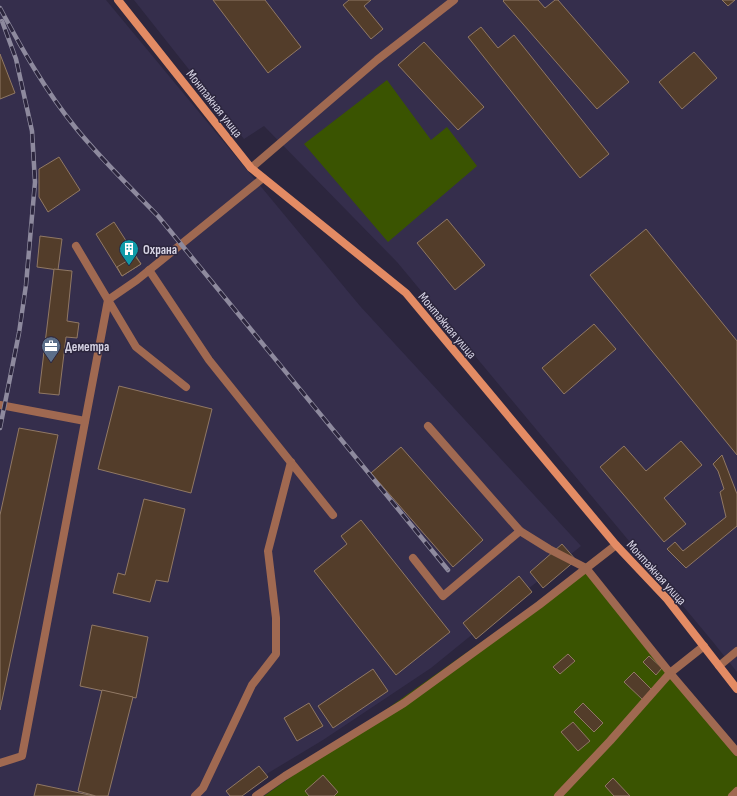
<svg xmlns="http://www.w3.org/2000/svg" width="737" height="796" viewBox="0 0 737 796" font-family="'Sofia Sans Condensed',sans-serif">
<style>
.built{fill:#352e4c}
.green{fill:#3a5401}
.building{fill:#533d2a;stroke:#907864}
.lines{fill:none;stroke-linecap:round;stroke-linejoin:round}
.lane{stroke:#a06951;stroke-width:8}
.street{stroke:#a06951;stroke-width:8}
.secondary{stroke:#e38b64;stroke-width:8}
.rail-casing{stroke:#8e8a9e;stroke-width:4.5}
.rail{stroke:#2c263e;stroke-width:3;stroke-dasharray:9;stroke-linecap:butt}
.labels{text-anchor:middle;stroke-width:3;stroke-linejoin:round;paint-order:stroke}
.street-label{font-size:13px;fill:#d7d4e4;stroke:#2c263e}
.poi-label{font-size:13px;font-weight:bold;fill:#d7d4e4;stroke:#2c263e;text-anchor:start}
</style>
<rect width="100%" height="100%" fill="#2c263e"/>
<!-- built -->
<g class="built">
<polygon points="0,0 106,0 360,306 581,546 431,668 323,740 230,796 0,796"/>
<polygon points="134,0 737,0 737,672 713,642 397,262 264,126 244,139"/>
</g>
<!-- green -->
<g class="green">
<polygon points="387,80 431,140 447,127 477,166 388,242 304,144"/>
<polygon points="586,568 737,752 737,796 264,796"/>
</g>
<!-- building -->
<g class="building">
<polygon points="213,0 265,0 301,47 268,73"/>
<polygon points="349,0 371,0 364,6 383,29 371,39 343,5"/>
<polygon points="504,0 538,0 545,8 555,0 558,0 629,82 597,109 503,1"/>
<polygon points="722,0 735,0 728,6"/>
<polygon points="481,27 498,48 514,35 609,154 580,178 468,37"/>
<polygon points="424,42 484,107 458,130 398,65"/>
<polygon points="694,52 717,78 682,109 659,82"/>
<polygon points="0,54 15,93 0,99"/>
<polygon points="59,157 80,190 48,212 39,197 39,169"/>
<polygon points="447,219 485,265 455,290 417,243"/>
<polygon points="114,222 141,264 122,276 96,234"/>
<polygon points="646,229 737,341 737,455 590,275"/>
<polygon points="40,236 62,239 58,270 37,267"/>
<polygon points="135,256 141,264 122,276 117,267"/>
<polygon points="54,269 72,271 67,321 79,323 77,338 66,337 59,395 39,393"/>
<polygon points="594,324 616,349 564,394 542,368"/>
<polygon points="119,386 212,409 191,493 98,469"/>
<polygon points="19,428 58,435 0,710 0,515"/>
<polygon points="681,441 702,465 664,498 686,524 664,542 600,467 624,446 646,471"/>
<polygon points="401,447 483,540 453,567 371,473"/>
<polygon points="722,455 737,494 737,526 686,568 667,549 675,542 683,551 726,517 720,492 724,489 718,471 713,464"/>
<polygon points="144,499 185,509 168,582 156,580 150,602 113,593 118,573 125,575"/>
<polygon points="361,520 450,632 396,675 314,571 347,544 341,536"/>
<polygon points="562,544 576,560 543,588 530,572"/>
<polygon points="519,576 532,592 476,639 463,623"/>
<polygon points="92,625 148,637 136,698 80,686"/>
<polygon points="568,654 575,661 560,674 553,667"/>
<polygon points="649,656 662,668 656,675 643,662"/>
<polygon points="373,669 388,691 333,728 318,706"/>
<polygon points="634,672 653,691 643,700 624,682"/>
<polygon points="102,690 133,697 108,796 96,796 78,791"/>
<polygon points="309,703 323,726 297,741 284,718"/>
<polygon points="583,703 603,723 594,732 574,712"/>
<polygon points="573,722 590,741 578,751 561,732"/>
<polygon points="259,766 268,777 242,796 230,796 226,791"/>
<polygon points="323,775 338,792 334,796 309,796 305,791"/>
<polygon points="613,778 630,796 614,796 605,786"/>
<polygon points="37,784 94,796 34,796"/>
</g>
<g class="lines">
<!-- lane -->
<g class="lane">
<polyline points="251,168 377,60 454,0"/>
<polyline points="76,246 108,300 137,280 263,178"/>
<polyline points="149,270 209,360 333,515"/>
<polyline points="108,300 136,347 186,387"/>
<polyline points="0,405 85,421"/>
<polyline points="520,531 549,549 586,568 670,673 737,752"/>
<polyline points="413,558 443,596 520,531 428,426"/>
<polyline points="719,666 737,651"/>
<polyline points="0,763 22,756 108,300"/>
<polyline points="195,796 203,788 252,685 276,654 276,618 268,551 291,462"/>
<polyline points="558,796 610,741 670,673 704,646"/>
<polyline points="732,796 737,791"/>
</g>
<!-- street -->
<polyline class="street" points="256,796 285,776 404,703 539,605 616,545"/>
<!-- secondary -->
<polyline class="secondary" points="118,0 251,168 406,293 616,545 667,599 737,689"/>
<defs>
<g id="rail">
<path d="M0 8C22 49 45 90 75 127 100 158 130 187 158 216L448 570"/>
<polyline points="0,428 19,333 26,285 35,182 32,131 16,59 2,21"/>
</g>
</defs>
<!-- rail casing -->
<use href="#rail" class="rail-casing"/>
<!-- rail -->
<use href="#rail" class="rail"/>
</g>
<!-- icons -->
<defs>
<symbol id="building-pin" viewBox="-11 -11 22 30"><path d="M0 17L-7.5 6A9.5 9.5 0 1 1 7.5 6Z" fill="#0f9aa8" stroke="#2c263e"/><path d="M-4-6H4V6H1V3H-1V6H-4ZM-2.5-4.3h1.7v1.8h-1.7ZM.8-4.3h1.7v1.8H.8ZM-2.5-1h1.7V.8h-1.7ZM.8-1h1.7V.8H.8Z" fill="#fff"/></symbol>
<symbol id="office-pin" viewBox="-11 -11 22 30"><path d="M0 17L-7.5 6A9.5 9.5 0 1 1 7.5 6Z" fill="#5c6f8a" stroke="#2c263e"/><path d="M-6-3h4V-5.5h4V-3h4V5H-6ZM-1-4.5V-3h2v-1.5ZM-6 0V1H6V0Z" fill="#fff"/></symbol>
</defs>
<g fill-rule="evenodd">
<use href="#building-pin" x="118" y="238" width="22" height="30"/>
<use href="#office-pin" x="40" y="335" width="22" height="30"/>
</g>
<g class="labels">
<!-- street labels -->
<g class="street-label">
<text transform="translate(215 103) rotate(52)" y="5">Монтажная улица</text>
<text transform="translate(448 325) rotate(50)" y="5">Монтажная улица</text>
<text transform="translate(657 572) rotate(48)" y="5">Монтажная улица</text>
</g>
<!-- poi labels -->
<g class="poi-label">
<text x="143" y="254">Охрана</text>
<text x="65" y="351">Деметра</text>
</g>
</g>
</svg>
